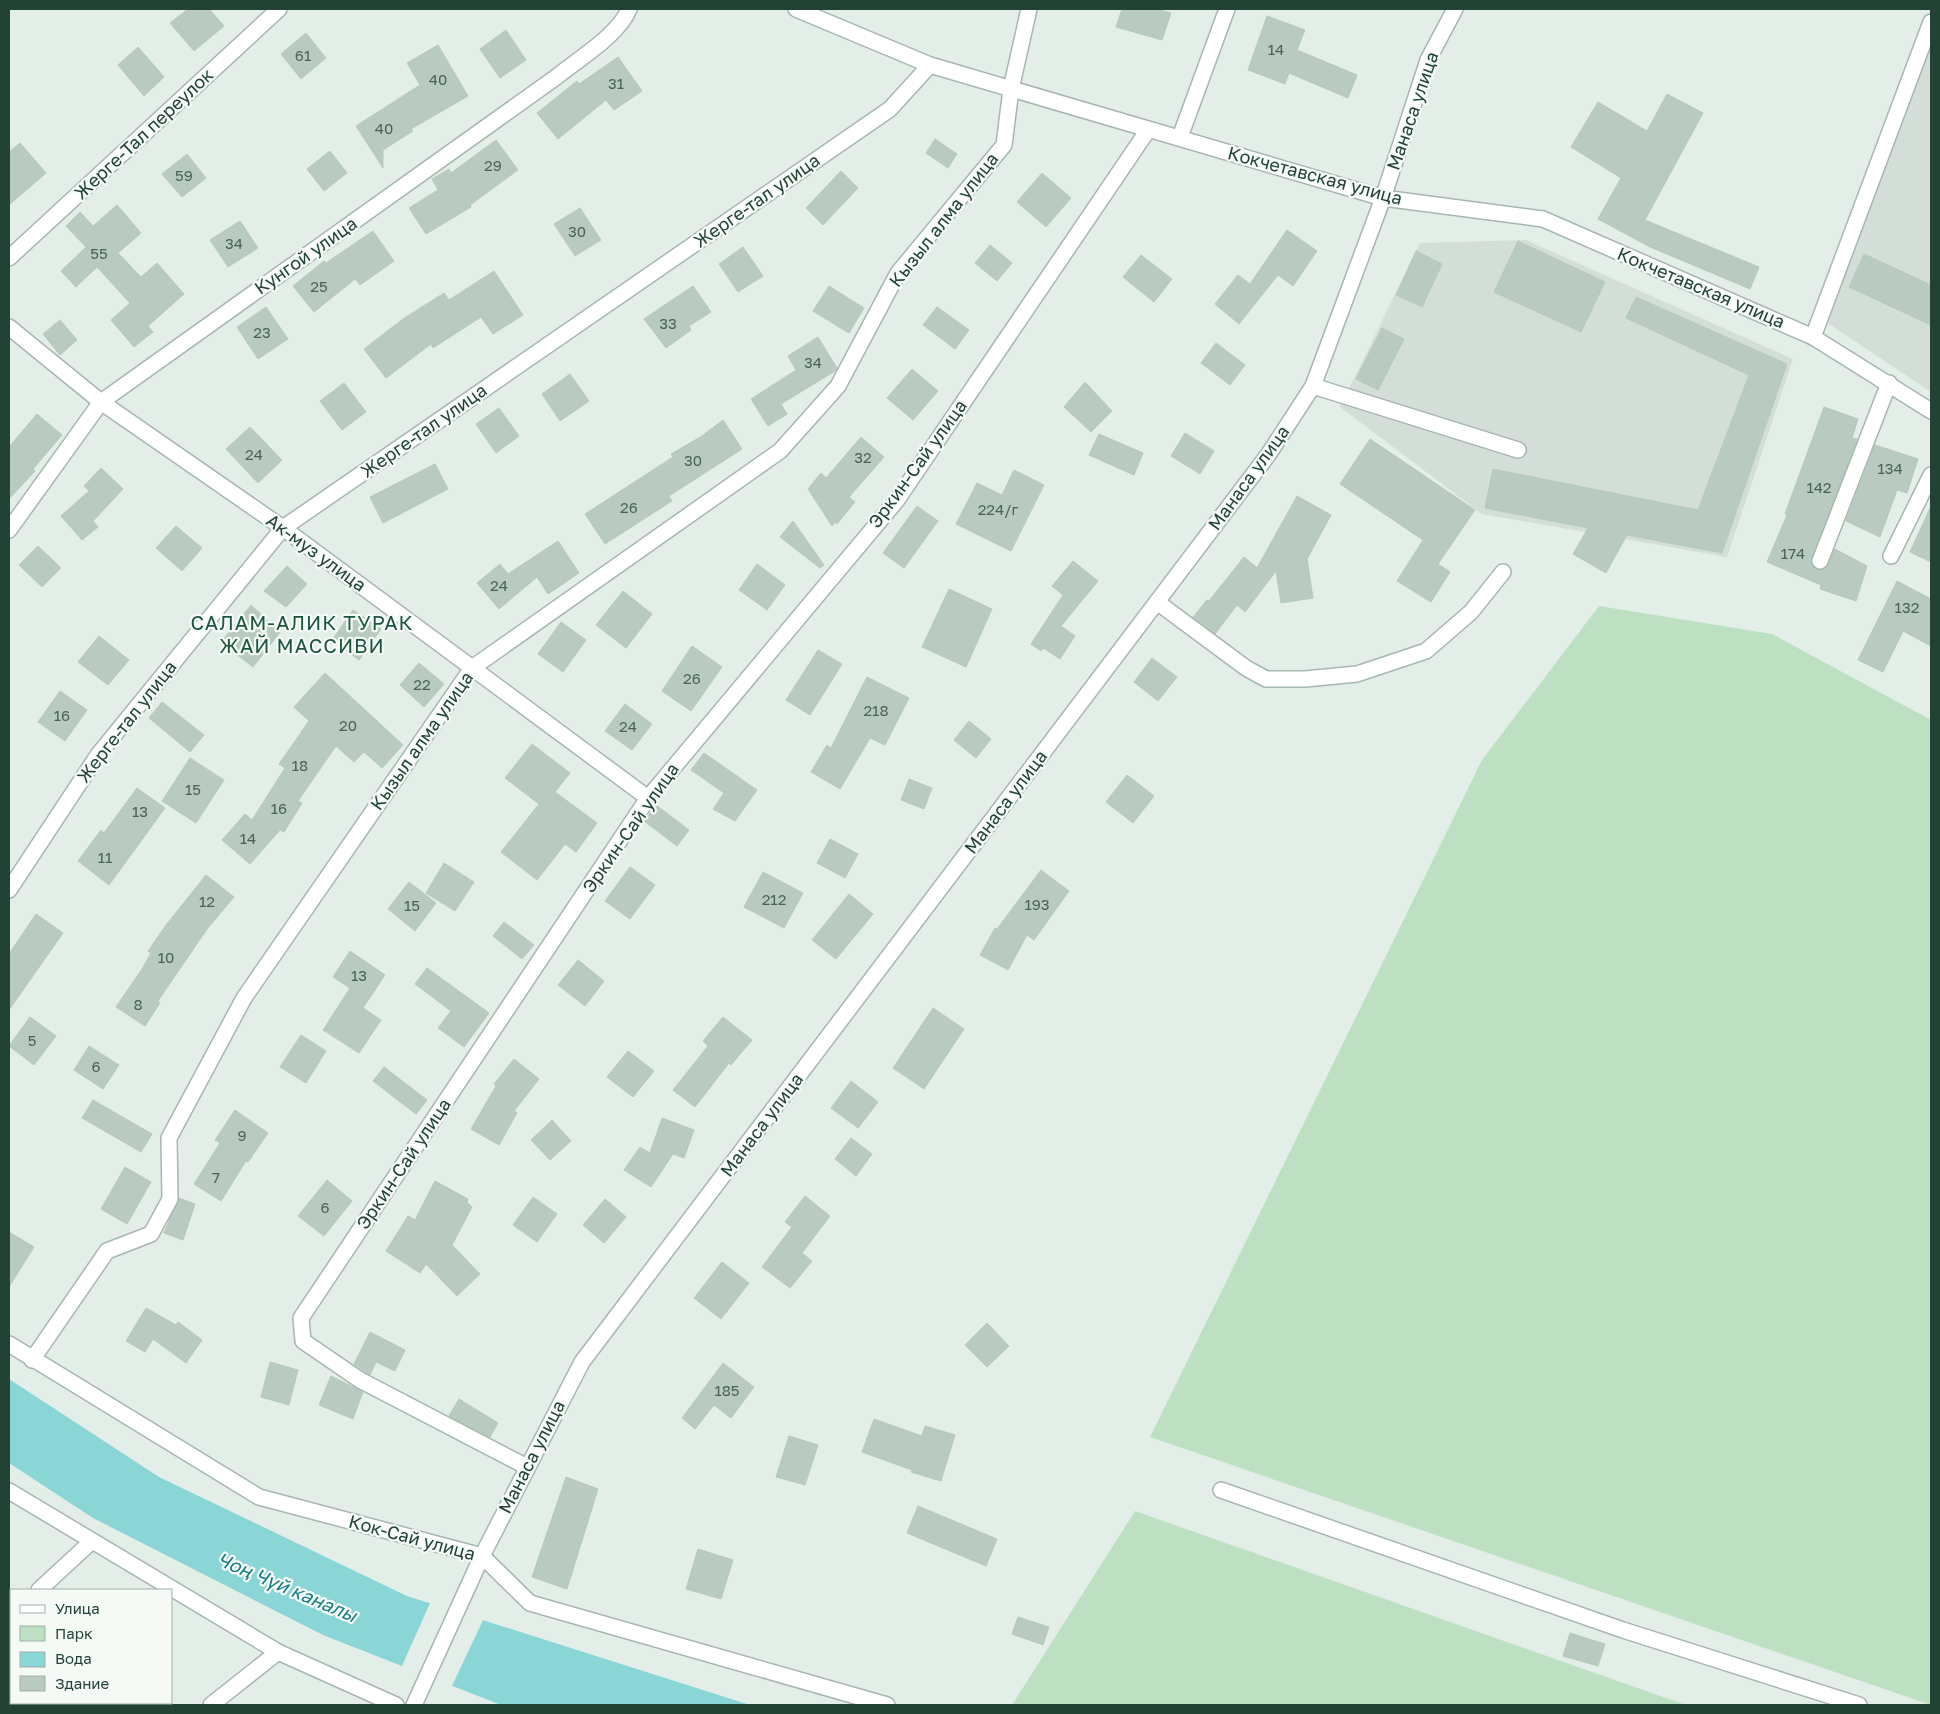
<svg xmlns="http://www.w3.org/2000/svg" width="1940" height="1714" viewBox="0 0 1940 1714" font-family="'Golos Text',sans-serif">
<style>
.built{fill:#d2ded7}
.green{fill:#bce0c1}
.water{fill:#8ad5d6}
.pier{fill:#e4eee8}
.building{fill:#b9cac1;stroke:#b6c9be}
.lines{fill:none;stroke-linecap:round;stroke-linejoin:round}
.minor-casing{stroke:#a6b7af;stroke-width:18}
.minor{stroke:#fff;stroke-width:15}
.labels{text-anchor:middle;stroke-width:4.5;stroke-linejoin:round;paint-order:stroke}
.number-label{font-size:15px;fill:#486458}
.street-label{font-size:18px;fill:#224235;stroke:#f5faf7}
.water-label{font-size:19px;font-style:italic;fill:#187f82;stroke:#f5faf7}
.quarter-label{font-size:20px;letter-spacing:1px;fill:#1c5540;stroke:#f5faf7}
</style>
<rect width="100%" height="100%" fill="#e4eee8"/>
<!-- built -->
<g class="built">
<polygon points="1931,31 1931,392 1820,318"/>
<polygon points="1526,240 1793,359 1727,557 1482,514 1340,407 1420,243"/>
</g>
<!-- green -->
<g class="green">
<polygon points="1599,606 1772,634 1931,720 1931,1705 1150,1437 1482,760"/>
<polygon points="1135,1511 1686,1705 1012,1705"/>
</g>
<!-- water -->
<polygon class="water" points="9,1379 159,1477 407,1596 750,1705 501,1705 323,1635 93,1518 9,1463"/>
<!-- pier -->
<polygon class="pier" points="431,1601 484,1618 451,1688 401,1668"/>
<!-- building -->
<g class="building">
<polygon points="188,9 209,9 224,26 194,51 170,23"/>
<polygon points="1122,9 1156,9 1171,13 1162,40 1116,27"/>
<polygon points="1267,16 1305,30 1297,50 1357,75 1348,98 1289,73 1285,84 1248,70"/>
<polygon points="506,30 526,60 500,78 480,49"/>
<polygon points="306,33 326,58 301,79 281,54"/>
<polygon points="438,45 468,96 411,129 413,131 383,150 383,168 356,126 420,85 407,63"/>
<polygon points="138,47 164,77 144,96 118,65"/>
<polygon points="618,57 642,91 614,110 606,100 558,139 537,113 577,81 579,84"/>
<polygon points="1667,94 1703,113 1645,220 1759,267 1750,289 1650,247 1598,219 1621,178 1571,147 1598,102 1647,131"/>
<polygon points="935,139 957,154 948,168 926,153"/>
<polygon points="496,140 518,170 470,205 471,207 426,234 409,208 438,190 432,179 449,169 451,173"/>
<polygon points="20,143 46,173 9,205 9,152"/>
<polygon points="330,151 347,173 324,191 307,169"/>
<polygon points="187,154 206,178 182,197 162,174"/>
<polygon points="841,171 858,188 823,225 806,208"/>
<polygon points="1042,173 1071,198 1046,227 1017,202"/>
<polygon points="117,205 141,233 118,253 141,277 157,263 184,294 148,326 153,332 134,347 111,320 130,303 97,267 76,287 61,271 86,247 66,226 80,212 93,226"/>
<polygon points="580,208 601,240 575,256 554,224"/>
<polygon points="240,221 258,248 228,267 210,240"/>
<polygon points="1287,230 1317,251 1293,286 1278,275 1239,324 1215,304 1238,275 1250,284"/>
<polygon points="373,231 394,261 360,285 355,279 314,312 293,286 324,261 326,263"/>
<polygon points="1518,241 1605,282 1581,332 1494,292"/>
<polygon points="990,245 1012,263 997,281 975,263"/>
<polygon points="743,247 763,276 738,292 719,264"/>
<polygon points="1416,251 1442,264 1422,307 1396,295"/>
<polygon points="1864,254 1931,285 1931,325 1849,287"/>
<polygon points="1141,255 1172,279 1154,302 1123,277"/>
<polygon points="494,271 523,315 493,334 481,317 433,348 431,344 386,378 364,349 403,319 444,293 449,300"/>
<polygon points="693,286 711,312 689,326 691,330 666,348 644,319"/>
<polygon points="829,286 864,308 849,333 813,311"/>
<polygon points="1636,297 1787,364 1722,553 1627,535 1606,573 1573,554 1588,528 1485,508 1493,469 1698,510 1749,375 1626,318"/>
<polygon points="266,307 288,339 258,359 237,327"/>
<polygon points="937,307 969,330 955,349 923,325"/>
<polygon points="60,320 77,340 60,355 43,334"/>
<polygon points="1382,328 1404,339 1378,390 1356,379"/>
<polygon points="818,337 837,368 835,371 781,404 787,414 768,426 751,399 796,370 788,356"/>
<polygon points="1216,343 1245,365 1230,385 1201,363"/>
<polygon points="912,369 938,391 913,420 887,398"/>
<polygon points="570,374 589,401 560,421 542,394"/>
<polygon points="1085,382 1112,411 1091,432 1064,407"/>
<polygon points="344,383 366,412 342,430 320,401"/>
<polygon points="1824,407 1858,419 1852,438 1857,439 1811,563 1817,570 1825,569 1835,549 1867,566 1856,601 1820,589 1821,585 1767,562 1787,515 1785,514"/>
<polygon points="499,408 519,436 496,453 476,424"/>
<polygon points="37,414 62,435 33,469 35,471 9,499 9,447"/>
<polygon points="723,420 742,449 669,496 672,501 605,544 585,514 673,457 671,454 702,436"/>
<polygon points="250,427 282,460 258,483 226,449"/>
<polygon points="1185,433 1214,451 1200,474 1171,456"/>
<polygon points="1099,434 1143,453 1134,475 1089,455"/>
<polygon points="861,437 884,457 849,497 855,502 837,524 835,522 832,526 808,489 821,473 826,478"/>
<polygon points="1370,439 1475,510 1438,564 1450,572 1431,602 1397,581 1423,540 1340,484"/>
<polygon points="1875,445 1918,459 1907,493 1897,490 1880,537 1846,521"/>
<polygon points="435,464 448,489 383,523 370,497"/>
<polygon points="101,468 123,489 93,521 98,527 82,540 61,516 89,491 84,486"/>
<polygon points="1014,470 1044,485 1011,551 956,524 977,483 1002,495"/>
<polygon points="1297,496 1331,515 1307,559 1313,598 1281,603 1276,571 1245,612 1237,605 1215,634 1193,617 1207,600 1209,601 1244,557 1257,568"/>
<polygon points="917,506 938,521 904,568 883,553"/>
<polygon points="1931,506 1931,562 1910,552"/>
<polygon points="793,521 824,565 820,568 780,537"/>
<polygon points="176,526 202,548 182,571 156,548"/>
<polygon points="558,541 579,573 548,594 537,577 499,609 477,583 500,564 508,574"/>
<polygon points="38,546 61,568 42,587 19,565"/>
<polygon points="1073,561 1098,581 1061,626 1075,636 1060,659 1043,648 1041,651 1031,644 1063,595 1052,586"/>
<polygon points="757,564 785,585 767,610 739,590"/>
<polygon points="287,566 307,584 286,607 264,591"/>
<polygon points="1897,581 1931,599 1931,646 1903,631 1883,672 1858,660"/>
<polygon points="949,589 992,609 966,667 922,647"/>
<polygon points="623,591 652,614 626,648 596,625"/>
<polygon points="251,605 280,632 253,667 221,642"/>
<polygon points="353,610 381,629 359,660 332,640"/>
<polygon points="561,622 586,640 563,672 538,654"/>
<polygon points="99,636 129,660 108,685 78,662"/>
<polygon points="692,646 722,667 691,711 662,691"/>
<polygon points="818,650 842,664 810,715 786,700"/>
<polygon points="1152,658 1177,677 1158,701 1134,682"/>
<polygon points="419,663 444,684 424,707 400,685"/>
<polygon points="325,673 403,745 382,768 364,752 354,762 336,746 298,801 302,803 284,832 280,830 250,864 222,840 245,814 252,820 285,768 279,764 309,721 294,707"/>
<polygon points="867,677 909,698 885,745 870,738 840,789 811,772 827,745 831,748"/>
<polygon points="60,691 87,710 65,741 38,722"/>
<polygon points="162,702 204,735 190,752 149,718"/>
<polygon points="625,704 652,724 632,750 605,731"/>
<polygon points="969,721 991,739 976,758 954,740"/>
<polygon points="532,744 570,773 555,792 597,823 576,852 565,844 537,880 501,852 539,804 505,778"/>
<polygon points="704,753 757,790 735,821 713,809 724,793 691,770"/>
<polygon points="190,758 224,780 196,823 162,801"/>
<polygon points="1127,775 1154,796 1133,823 1106,802"/>
<polygon points="909,779 932,788 924,809 901,800"/>
<polygon points="137,788 165,808 109,885 78,861 101,830 104,833"/>
<polygon points="656,805 689,830 677,846 644,821"/>
<polygon points="830,839 858,854 845,878 817,863"/>
<polygon points="444,863 474,882 455,911 426,893"/>
<polygon points="630,867 655,885 630,919 605,901"/>
<polygon points="1041,870 1069,891 1034,940 1027,935 1008,970 980,955 995,928 997,929"/>
<polygon points="763,872 803,893 784,928 744,907"/>
<polygon points="206,875 234,897 207,929 158,1001 160,1003 145,1026 116,1007 142,969 151,953 148,951 166,925"/>
<polygon points="409,882 436,903 415,931 388,909"/>
<polygon points="849,894 873,914 836,959 812,940"/>
<polygon points="36,914 63,933 9,1010 9,954"/>
<polygon points="504,922 534,945 522,959 493,936"/>
<polygon points="350,951 385,975 363,1008 381,1020 359,1053 323,1030 350,988 333,977"/>
<polygon points="578,960 604,981 585,1006 558,985"/>
<polygon points="427,968 489,1013 464,1047 438,1028 451,1011 415,984"/>
<polygon points="933,1008 964,1029 924,1089 893,1068"/>
<polygon points="30,1017 56,1036 34,1065 9,1046"/>
<polygon points="723,1017 752,1040 731,1065 729,1063 695,1107 673,1090 708,1046 703,1041"/>
<polygon points="301,1035 326,1051 306,1083 280,1067"/>
<polygon points="89,1046 119,1065 103,1089 74,1070"/>
<polygon points="628,1051 654,1071 633,1097 607,1077"/>
<polygon points="514,1059 539,1079 514,1111 517,1113 499,1145 471,1129 496,1086 494,1084"/>
<polygon points="384,1067 427,1100 416,1114 373,1081"/>
<polygon points="851,1081 878,1102 858,1128 831,1108"/>
<polygon points="93,1100 152,1134 141,1152 82,1118"/>
<polygon points="235,1110 268,1133 248,1162 246,1161 221,1201 194,1184 220,1143 215,1140"/>
<polygon points="662,1118 694,1130 684,1158 673,1154 651,1187 624,1170 640,1147 650,1153"/>
<polygon points="552,1120 571,1141 550,1160 531,1140"/>
<polygon points="851,1138 872,1154 856,1176 835,1159"/>
<polygon points="125,1167 151,1182 127,1224 101,1209"/>
<polygon points="327,1180 352,1201 324,1236 298,1216"/>
<polygon points="435,1181 468,1199 467,1202 472,1207 452,1245 480,1274 457,1296 426,1264 420,1273 386,1251 408,1216 415,1220"/>
<polygon points="805,1196 830,1216 802,1253 812,1261 790,1288 762,1267 792,1227 785,1222"/>
<polygon points="533,1197 557,1214 537,1242 513,1225"/>
<polygon points="179,1198 195,1204 183,1240 164,1233"/>
<polygon points="605,1199 626,1217 604,1243 583,1225"/>
<polygon points="9,1232 34,1247 9,1287"/>
<polygon points="722,1262 749,1283 721,1319 694,1298"/>
<polygon points="146,1308 176,1325 178,1322 202,1340 186,1363 153,1339 145,1352 126,1341"/>
<polygon points="987,1323 1009,1346 987,1367 965,1345"/>
<polygon points="370,1332 405,1350 395,1371 376,1362 370,1375 354,1364"/>
<polygon points="270,1362 298,1370 289,1405 261,1397"/>
<polygon points="723,1363 754,1387 731,1418 714,1405 695,1429 682,1418"/>
<polygon points="331,1376 363,1392 353,1419 319,1405"/>
<polygon points="459,1399 498,1423 490,1437 449,1416"/>
<polygon points="874,1419 922,1436 925,1426 955,1435 941,1481 911,1472 912,1470 862,1452"/>
<polygon points="789,1436 818,1445 805,1485 776,1477"/>
<polygon points="566,1477 598,1489 567,1589 532,1577"/>
<polygon points="918,1506 997,1539 986,1566 907,1533"/>
<polygon points="698,1549 733,1560 721,1599 686,1589"/>
<polygon points="1018,1617 1049,1627 1043,1645 1012,1634"/>
<polygon points="1570,1633 1605,1644 1598,1666 1563,1656"/>
</g>
<g class="lines">
<defs>
<g id="minor">
<polyline points="796,9 930,65 1383,198 1543,219 1813,337 1931,411"/>
<polyline points="1180,137 1227,9"/>
<polyline points="9,258 279,9"/>
<polyline points="9,327 101,402 283,528 648,798"/>
<polyline points="1813,337 1931,22"/>
<polyline points="1313,386 1518,450"/>
<path d="M9 530 101 402 555 78C577 60 619 35 629 9"/>
<polyline points="1891,556 1931,475"/>
<polyline points="1820,561 1889,383"/>
<polyline points="1157,602 1246,668 1266,679 1305,679 1357,674 1426,651 1471,612 1503,572"/>
<polyline points="9,890 98,755 283,528 890,109 930,65"/>
<polyline points="9,1344 259,1497 482,1556 530,1603 887,1705"/>
<polyline points="32,1360 107,1251 151,1234 170,1199 169,1138 244,998 472,668 780,451 838,386 898,273 1004,145 1011,89 1029,9"/>
<polyline points="527,1467 360,1380 303,1341 301,1318 648,798 897,500 1148,130"/>
<polyline points="1221,1490 1623,1630 1859,1705"/>
<polyline points="9,1491 278,1652 396,1705"/>
<polyline points="39,1590 91,1542"/>
<polyline points="9,1641 11,1636"/>
<polyline points="211,1705 278,1652"/>
<polyline points="414,1705 482,1556 582,1362 1268,455 1313,386 1383,198 1428,60 1455,9"/>
</g>
</defs>
<!-- minor casing -->
<use href="#minor" class="minor-casing"/>
<!-- minor -->
<use href="#minor" class="minor"/>
</g>
<g class="labels">
<!-- number labels -->
<g class="number-label">
<text x="1276" y="55">14</text>
<text x="303" y="61">61</text>
<text x="438" y="85">40</text>
<text x="616" y="89">31</text>
<text x="384" y="134">40</text>
<text x="493" y="171">29</text>
<text x="184" y="181">59</text>
<text x="577" y="237">30</text>
<text x="234" y="249">34</text>
<text x="99" y="259">55</text>
<text x="319" y="292">25</text>
<text x="668" y="329">33</text>
<text x="262" y="338">23</text>
<text x="813" y="368">34</text>
<text x="254" y="460">24</text>
<text x="863" y="463">32</text>
<text x="693" y="466">30</text>
<text x="1890" y="474">134</text>
<text x="1819" y="493">142</text>
<text x="629" y="513">26</text>
<text x="998" y="515">224/г</text>
<text x="1793" y="559">174</text>
<text x="499" y="591">24</text>
<text x="1907" y="613">132</text>
<text x="692" y="684">26</text>
<text x="422" y="690">22</text>
<text x="876" y="716">218</text>
<text x="62" y="721">16</text>
<text x="348" y="731">20</text>
<text x="628" y="732">24</text>
<text x="300" y="771">18</text>
<text x="193" y="795">15</text>
<text x="279" y="814">16</text>
<text x="140" y="817">13</text>
<text x="248" y="844">14</text>
<text x="105" y="863">11</text>
<text x="774" y="905">212</text>
<text x="207" y="907">12</text>
<text x="1037" y="910">193</text>
<text x="412" y="911">15</text>
<text x="166" y="963">10</text>
<text x="359" y="981">13</text>
<text x="138" y="1010">8</text>
<text x="32" y="1046">5</text>
<text x="96" y="1072">6</text>
<text x="242" y="1141">9</text>
<text x="216" y="1183">7</text>
<text x="325" y="1213">6</text>
<text x="727" y="1396">185</text>
</g>
<!-- street labels -->
<g class="street-label">
<text transform="translate(1413 111) rotate(-71)" y="6">Манаса улица</text>
<text transform="translate(144 134) rotate(-43)" y="6">Жерге-Тал переулок</text>
<text transform="translate(1315 176) rotate(15)" y="6">Кокчетавская улица</text>
<text transform="translate(757 201) rotate(-35)" y="6">Жерге-тал улица</text>
<text transform="translate(944 220) rotate(-52)" y="6">Кызыл алма улица</text>
<text transform="translate(306 256) rotate(-35)" y="6">Кунгой улица</text>
<text transform="translate(1701 288) rotate(23)" y="6">Кокчетавская улица</text>
<text transform="translate(424 431) rotate(-35)" y="6">Жерге-тал улица</text>
<text transform="translate(918 464) rotate(-54)" y="6">Эркин-Сай улица</text>
<text transform="translate(1249 478) rotate(-54)" y="6">Манаса улица</text>
<text transform="translate(316 553) rotate(36)" y="6">Ак-муз улица</text>
<text transform="translate(127 722) rotate(-52)" y="6">Жерге-тал улица</text>
<text transform="translate(422 741) rotate(-55)" y="6">Кызыл алма улица</text>
<text transform="translate(1006 802) rotate(-53)" y="6">Манаса улица</text>
<text transform="translate(631 828) rotate(-55)" y="6">Эркин-Сай улица</text>
<text transform="translate(762 1125) rotate(-53)" y="6">Манаса улица</text>
<text transform="translate(404 1164) rotate(-56)" y="6">Эркин-Сай улица</text>
<text transform="translate(532 1457) rotate(-63)" y="6">Манаса улица</text>
<text transform="translate(412 1538) rotate(15)" y="6">Кок-Сай улица</text>
</g>
<!-- water labels -->
<g class="water-label">
<text transform="translate(287 1587) rotate(23)" y="7">Чоң Чүй каналы</text>
</g>
<!-- quarter labels -->
<g class="quarter-label">
<text x="302" y="630">САЛАМ-АЛИК ТУРАК<tspan x="302" dy="23">ЖАЙ МАССИВИ</tspan></text>
</g>
</g>
<!-- border -->
<rect width="1940" height="1714" fill="none" stroke="#224235" stroke-width="20"/>
<!-- legend -->
<rect x="10" y="1589" width="162" height="115" fill="#f5faf7" stroke="#a1b0a9"/>
<rect x="20" y="1605" width="25" height="8" fill="#ffffff" stroke="#a1b0a9"/>
<text x="55" y="1614" font-size="15" fill="#224235">Улица</text>
<rect x="20" y="1626" width="25" height="15" fill="#bce0c1" stroke="#a1b0a9"/>
<text x="55" y="1639" font-size="15" fill="#224235">Парк</text>
<rect x="20" y="1652" width="25" height="15" fill="#8ad5d6" stroke="#a1b0a9"/>
<text x="55" y="1664" font-size="15" fill="#224235">Вода</text>
<rect x="20" y="1676" width="25" height="15" fill="#b9cac1" stroke="#a1b0a9"/>
<text x="55" y="1689" font-size="15" fill="#224235">Здание</text>
</svg>
